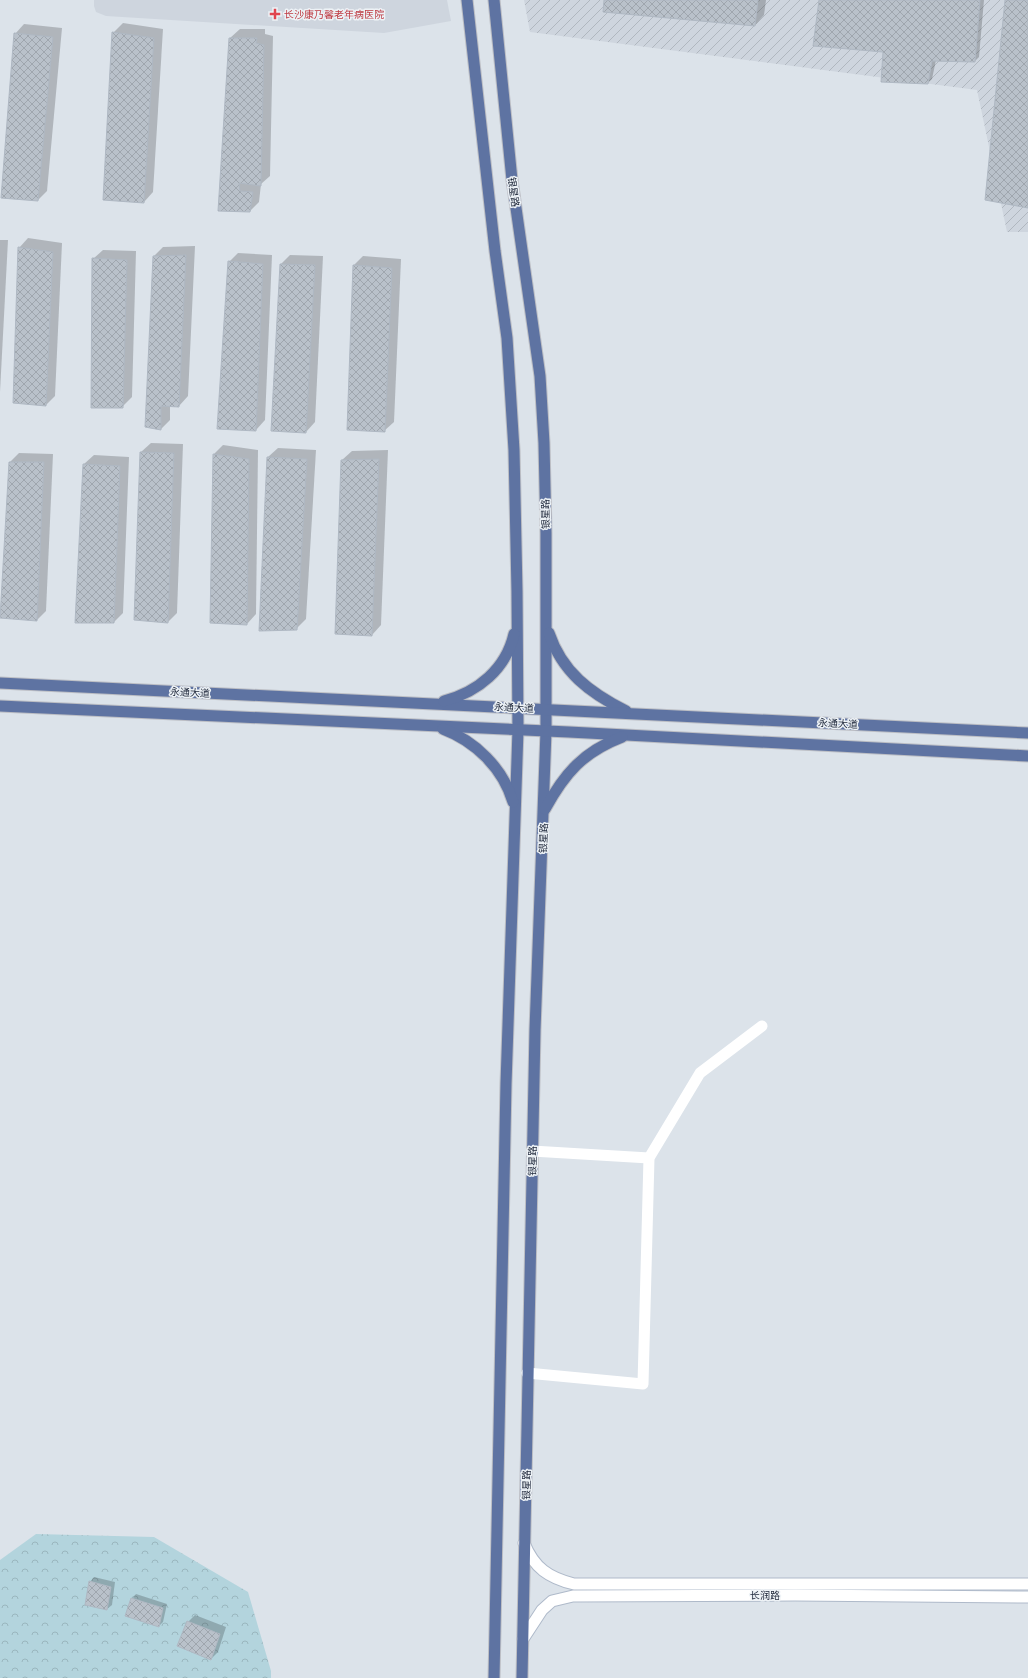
<svg xmlns="http://www.w3.org/2000/svg" width="1028" height="1678" viewBox="0 0 1028 1678" font-family="Rubik,'Noto Sans SC',sans-serif">
<style>
.built{fill:#ced5de}
.industrial{fill:url(#industrial-furrows)}
.forest{fill:url(#forest-crowns)}
.shadow{fill:#0003}
.building{fill:url(#building-cross-hatch);stroke:#afb8c3}
.lines{fill:none;stroke-linecap:round;stroke-linejoin:round}
.secondary-casing{stroke:#afbaca;stroke-width:13}
.primary-casing{stroke:#bcbec4;stroke-width:13}
.minor{stroke:#fff;stroke-width:11}
.secondary{stroke:#fff;stroke-width:11}
.primary{stroke:#5e73a2;stroke-width:11}
.health-dot{fill:#e0444e;stroke:#edf2f6;stroke-width:1.5}
.labels{text-anchor:middle;stroke-width:3;stroke-linejoin:round;paint-order:stroke}
.health-label{font-size:10px;fill:#be3a42;stroke:#edf2f6;text-anchor:start}
.street-label{font-size:10px;fill:#1e273a;stroke:#edf2f6}
</style>
<defs>
<pattern id="industrial-furrows" width="10" height="10" patternUnits="userSpaceOnUse"><rect width="10" height="10" fill="#ced5de"/><path d="M-1 1l2-2M0 10L10 0M9 11l2-2" fill="none" stroke="#b0b7bf"/></pattern>
<pattern id="forest-crowns" width="20" height="18" patternUnits="userSpaceOnUse"><rect width="20" height="18" fill="#b3d4dd"/><path d="M2 6a3 3 0 1 1 6 0M12 15a3 3 0 1 1 6 0" fill="none" stroke="#9ab6be"/></pattern>
<pattern id="building-cross-hatch" width="8" height="8" patternUnits="userSpaceOnUse"><rect width="8" height="8" fill="#b9c1ca"/><path d="M0 0l8 8M0 8l8-8" fill="none" stroke="#9fa6ae"/></pattern>
</defs>
<rect width="100%" height="100%" fill="#dce3ea"/>
<!-- built -->
<polygon class="built" points="94,0 447,0 451,21 384,33 106,16 96,12 94,6"/>
<!-- industrial -->
<polygon class="industrial" points="524,0 1028,0 1028,232 1007,232 977,90 530,32"/>
<!-- forest -->
<polygon class="forest" points="36,1534 154,1537 248,1592 271,1671 271,1678 0,1678 0,1560"/>
<!-- shadow -->
<g class="shadow">
<polygon points="605,0 766,0 764,15 755,25"/>
<polygon points="820,0 984,0 979,57 975,61 936,60 932,79 928,83"/>
<polygon points="123,23 163,29 153,192 144,202 113,33"/>
<polygon points="24,24 62,28 47,191 38,200 15,34"/>
<polygon points="240,29 265,29 265,34 273,36 270,176 261,184 259,202 250,211 219,210 230,38"/>
<polygon points="28,238 62,243 55,396 46,405 19,248"/>
<polygon points="0,240 8,240 0,392"/>
<polygon points="195,246 188,396 179,406 170,405 170,420 161,429 146,426 154,256 163,247"/>
<polygon points="103,250 136,251 132,397 122,407 93,259"/>
<polygon points="238,253 272,255 265,420 256,430 229,262"/>
<polygon points="290,255 323,256 315,422 306,432 281,264"/>
<polygon points="363,256 401,259 394,422 384,431 354,265"/>
<polygon points="151,443 183,444 177,613 168,622 135,619 141,452"/>
<polygon points="223,445 258,450 256,614 247,624 214,454"/>
<polygon points="278,448 316,450 306,619 296,629 268,457"/>
<polygon points="388,450 381,625 372,635 336,633 342,460 352,451"/>
<polygon points="19,453 53,454 46,611 37,620 10,462"/>
<polygon points="94,455 129,457 123,613 114,622 84,464"/>
<polygon points="94,1577 115,1582 112,1605 107,1609 90,1582"/>
<polygon points="136,1594 167,1604 163,1622 159,1626 132,1599"/>
<polygon points="195,1615 226,1627 218,1652 211,1659 188,1622"/>
</g>
<!-- building -->
<g class="building">
<polygon points="604,0 758,0 755,26 603,12"/>
<polygon points="819,0 980,0 975,62 932,61 928,84 881,82 883,52 813,46"/>
<polygon points="1005,0 1028,0 1028,208 985,200"/>
<polygon points="112,32 154,38 144,203 103,200"/>
<polygon points="14,33 53,37 38,201 1,198"/>
<polygon points="229,38 257,38 256,43 264,45 261,186 239,183 240,191 253,192 250,212 218,211"/>
<polygon points="18,247 53,252 46,406 13,403"/>
<polygon points="186,255 179,407 161,406 161,430 145,427 153,256"/>
<polygon points="92,258 127,260 123,408 91,408"/>
<polygon points="228,261 263,264 256,431 217,429"/>
<polygon points="280,264 315,265 306,433 271,431"/>
<polygon points="353,265 392,268 385,432 347,430"/>
<polygon points="140,452 174,453 168,623 134,620"/>
<polygon points="213,454 249,459 247,625 210,623"/>
<polygon points="267,457 307,459 297,630 259,631"/>
<polygon points="379,459 372,636 335,634 341,460"/>
<polygon points="9,462 44,462 37,621 0,618"/>
<polygon points="83,464 120,466 114,623 75,623"/>
<polygon points="89,1581 111,1587 107,1610 85,1605"/>
<polygon points="131,1598 163,1608 159,1627 125,1616"/>
<polygon points="187,1621 220,1634 211,1660 177,1646"/>
</g>
<g class="lines">
<defs>
<g id="secondary">
<path d="M524 1543C534 1568 549 1578 574 1584H1028"/>
<polyline points="523,1639 542,1610 552,1601 573,1596 795,1595 1028,1597"/>
</g>
<g id="primary">
<polyline points="467,0 495,251 507,338 514,450 517,591 518,730 506,1084 494,1678"/>
<polyline points="494,0 512,180 540,376 544,443 546,533 546,731 535,1030 522,1678"/>
<path d="M549 633C562 672 590 693 626 711"/>
<polyline points="0,683 1028,733"/>
<path d="M444 701C478 692 506 669 514 634"/>
<polyline points="0,706 569,732 1028,756"/>
<path d="M443 729C475 741 503 768 513 802"/>
<path d="M545 809C565 773 583 752 622 737"/>
</g>
</defs>
<!-- secondary casing -->
<use href="#secondary" class="secondary-casing"/>
<!-- primary casing -->
<use href="#primary" class="primary-casing"/>
<!-- minor -->
<g class="minor">
<polyline points="532,1151 649,1158"/>
<polyline points="527,1373 643,1384 649,1158 700,1073 762,1026"/>
</g>
<!-- secondary -->
<use href="#secondary" class="secondary"/>
<!-- primary -->
<use href="#primary" class="primary"/>
</g>
<!-- markers -->
<path class="health-dot" d="M273 8h4v4h4v4h-4v4h-4v-4h-4v-4h4z"/>
<g class="labels">
<!-- health labels -->
<g class="health-label">
<text x="284" y="18">长沙康乃馨老年病医院</text>
</g>
<!-- street labels -->
<g class="street-label">
<text transform="translate(514 192) rotate(82)" y="4">银星路</text>
<text transform="translate(545 514) rotate(-91)" y="4">银星路</text>
<text transform="translate(190 692) rotate(3)" y="4">永通大道</text>
<text transform="translate(514 707) rotate(3)" y="4">永通大道</text>
<text transform="translate(838 723) rotate(3)" y="4">永通大道</text>
<text transform="translate(543 838) rotate(-88)" y="4">银星路</text>
<text transform="translate(532 1161) rotate(-89)" y="4">银星路</text>
<text transform="translate(526 1485) rotate(-89)" y="4">银星路</text>
<text x="765" y="1599">长润路</text>
</g>
</g>
</svg>
